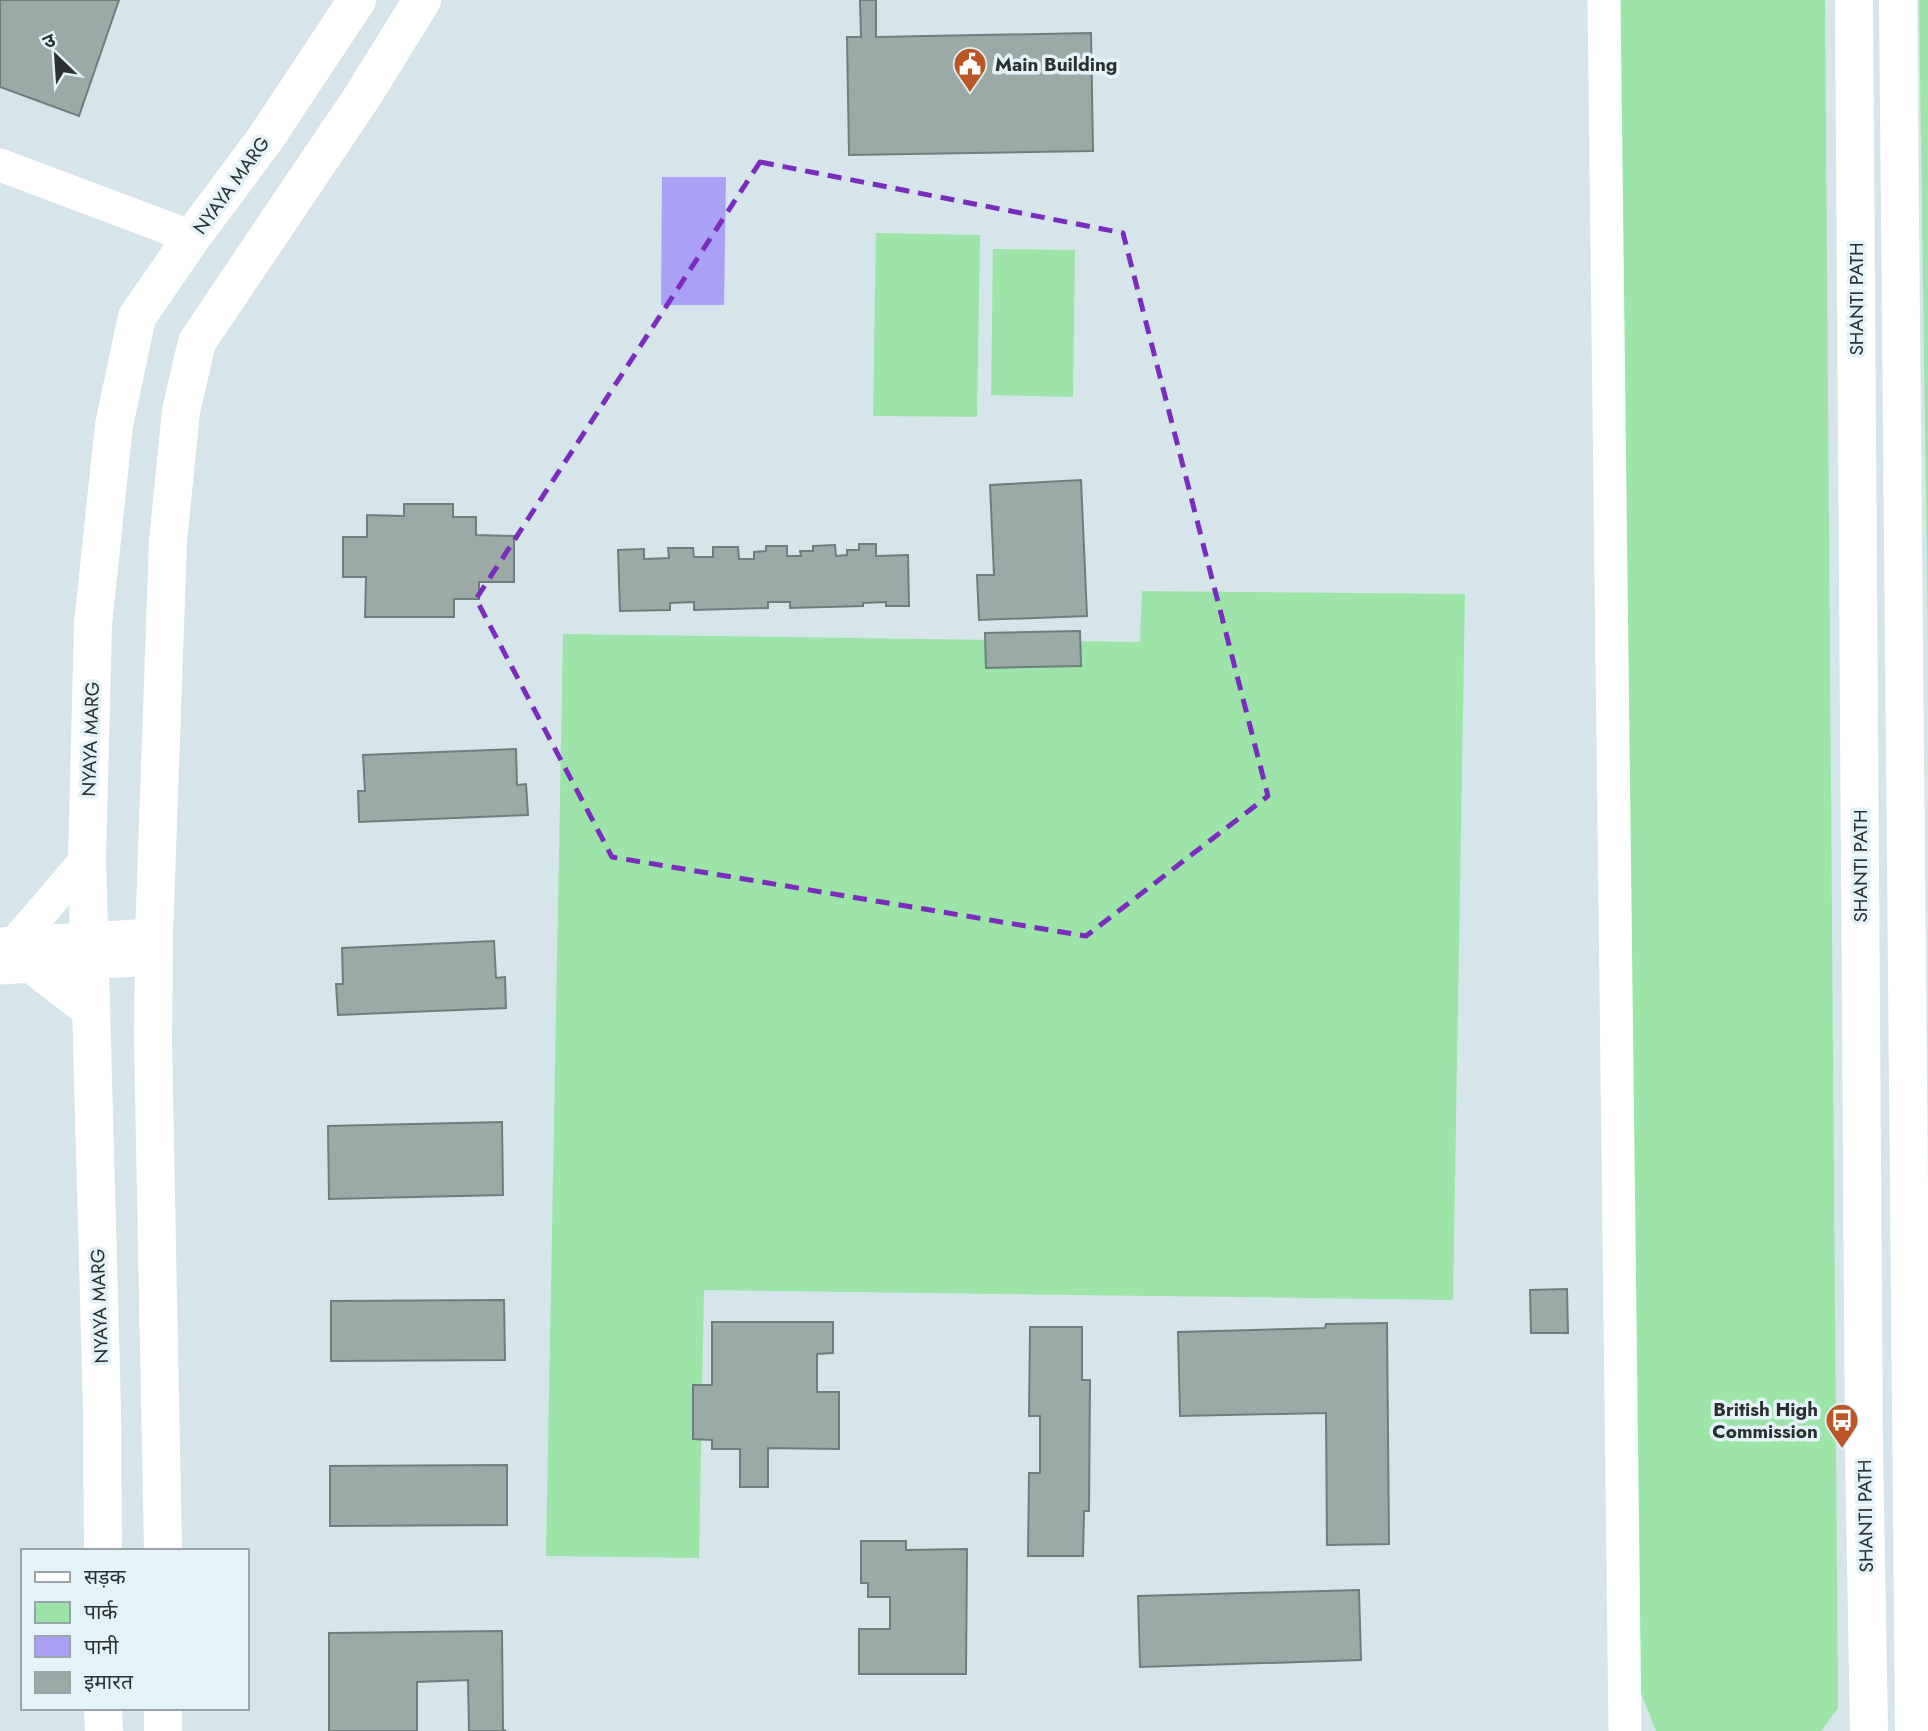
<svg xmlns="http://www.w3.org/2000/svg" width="1928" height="1731" viewBox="0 0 1928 1731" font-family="Jost,'Noto Sans Devanagari',sans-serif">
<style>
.green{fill:#9de4a8}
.water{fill:#aaa0f5}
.building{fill:#9baaa7;stroke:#6f7e7c;stroke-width:2}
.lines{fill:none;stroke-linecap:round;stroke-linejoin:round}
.street{stroke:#fff;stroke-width:33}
.secondary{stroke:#fff;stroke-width:38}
.marked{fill:none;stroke:#7b2cbf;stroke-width:5;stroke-dasharray:14 9;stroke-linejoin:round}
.labels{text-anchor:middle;stroke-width:7;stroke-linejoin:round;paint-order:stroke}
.poi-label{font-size:19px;font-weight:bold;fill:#2b3133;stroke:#e3f3f7;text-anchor:start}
.street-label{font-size:19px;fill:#2b3133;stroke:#e3f3f7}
</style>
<rect width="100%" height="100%" fill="#d6e5ea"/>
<!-- green -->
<g class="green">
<polygon points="1616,0 1825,0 1838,1708 1821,1731 1656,1731 1640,1690"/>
<polygon points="1919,0 1928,0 1928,638"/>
<polygon points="876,233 980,235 977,417 873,416"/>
<polygon points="993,249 1075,250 1073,397 991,395"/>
<polygon points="1142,591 1465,594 1453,1300 704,1290 699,1558 546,1556 563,634 1140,642"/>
</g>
<!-- water -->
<polygon class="water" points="662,177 726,177 724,305 661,305"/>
<!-- building -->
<g class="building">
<polygon points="0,0 119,0 79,116 0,87"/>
<polygon points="860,0 876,0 876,37 1091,33 1093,151 849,155 847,37 861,37"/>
<polygon points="1081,480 1087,616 979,620 977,575 994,575 990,485"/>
<polygon points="404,504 453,504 453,517 476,517 476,535 514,536 514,582 479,582 479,599 454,599 454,617 365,617 366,577 343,577 343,537 367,537 367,515 404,516"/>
<polygon points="859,544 876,544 876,556 908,555 909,606 886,606 886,602 863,603 863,606 790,608 790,602 768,602 768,608 694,610 694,602 670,603 670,610 620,611 618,550 644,549 644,559 669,558 668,548 693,548 694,557 713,557 713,547 738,547 739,559 754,559 754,552 766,551 766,546 787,546 787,556 801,556 800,551 813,551 813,546 835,545 836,556 847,555 847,550 859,550"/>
<polygon points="1080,631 1081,666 986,668 985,633"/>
<polygon points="516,749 517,785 526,784 528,815 359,822 358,791 365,791 363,755"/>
<polygon points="494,941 496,978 505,977 506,1008 338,1015 336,984 343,984 342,948"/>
<polygon points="502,1122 503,1195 329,1199 328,1126"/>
<polygon points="1567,1289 1568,1333 1531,1333 1530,1290"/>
<polygon points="504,1300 505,1360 331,1361 331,1301"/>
<polygon points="712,1322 833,1322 833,1353 817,1354 817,1392 839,1392 839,1449 768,1448 768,1487 740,1487 740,1449 712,1449 712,1440 693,1439 693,1385 712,1385"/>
<polygon points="1387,1323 1389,1544 1327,1545 1326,1413 1180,1416 1178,1332 1325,1328 1326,1324"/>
<polygon points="1030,1327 1082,1327 1082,1380 1090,1380 1089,1511 1084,1511 1083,1556 1028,1556 1029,1473 1040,1473 1040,1416 1029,1416"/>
<polygon points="507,1465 507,1525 330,1526 330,1466"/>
<polygon points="861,1541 906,1541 906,1550 967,1549 966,1674 859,1674 859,1629 890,1629 890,1597 868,1597 868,1583 861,1583"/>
<polygon points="1359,1590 1361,1660 1140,1667 1138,1596"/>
<polygon points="502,1631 503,1730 506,1731 469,1731 468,1680 417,1682 417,1731 329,1731 329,1633"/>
</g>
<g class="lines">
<!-- street -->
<g class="street">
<polyline points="1604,0 1625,1731"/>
<polyline points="0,165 192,237"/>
<polyline points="15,943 87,859"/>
<polyline points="0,944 154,935"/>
<polyline points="30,966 91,1013"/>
<polyline points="0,968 153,959"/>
</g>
<!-- secondary -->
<g class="secondary">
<polyline points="1854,0 1864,1451 1869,1731"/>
<polyline points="1898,0 1914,1731"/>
<polyline points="103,1551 102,1409 87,859 93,624 114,425 137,317 192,237 265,139 357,0"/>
<polyline points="163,1551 153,1042 154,935 168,541 181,411 197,342 364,94 422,0"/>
<polyline points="103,1708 104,1731"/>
<polyline points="163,1731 163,1708"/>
</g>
</g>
<!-- marked area -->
<path class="marked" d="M760 162 1123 233 1268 796 1086 936 612 857 476 599Z"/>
<!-- icons -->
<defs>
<symbol id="civic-pin" viewBox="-11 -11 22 30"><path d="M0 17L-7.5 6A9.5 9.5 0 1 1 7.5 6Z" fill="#bb5626" stroke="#e3f3f7"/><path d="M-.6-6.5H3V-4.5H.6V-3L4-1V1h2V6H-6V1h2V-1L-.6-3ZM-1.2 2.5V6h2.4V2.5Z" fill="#fff"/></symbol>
<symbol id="bus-pin" viewBox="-11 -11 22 30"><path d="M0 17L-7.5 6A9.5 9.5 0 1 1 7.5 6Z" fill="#bb5626" stroke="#e3f3f7"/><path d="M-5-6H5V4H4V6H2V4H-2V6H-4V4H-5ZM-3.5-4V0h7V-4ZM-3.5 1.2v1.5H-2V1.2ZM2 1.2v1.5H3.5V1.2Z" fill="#fff"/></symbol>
</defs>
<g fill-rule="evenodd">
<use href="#civic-pin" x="951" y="45" width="38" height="52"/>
<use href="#bus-pin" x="1823" y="1401" width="38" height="52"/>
</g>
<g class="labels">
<!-- poi labels -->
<g class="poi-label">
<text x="995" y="71">Main Building</text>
<text x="1818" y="1416" text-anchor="end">British High<tspan x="1818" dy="22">Commission</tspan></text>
</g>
<!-- street labels -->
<g class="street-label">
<text transform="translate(231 185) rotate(-54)" y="7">NYAYA MARG</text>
<text transform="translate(1856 299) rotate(-90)" y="7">SHANTI PATH</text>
<text transform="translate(90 739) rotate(-88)" y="7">NYAYA MARG</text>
<text transform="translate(1860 866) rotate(-90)" y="7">SHANTI PATH</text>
<text transform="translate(99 1306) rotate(-92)" y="7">NYAYA MARG</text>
<text transform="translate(1865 1516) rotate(-91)" y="7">SHANTI PATH</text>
</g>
</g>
<!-- legend -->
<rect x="21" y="1549" width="228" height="161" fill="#e3f3f7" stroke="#99a5a9" stroke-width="2"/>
<rect x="35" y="1572" width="35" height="10" fill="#ffffff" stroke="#99a5a9" stroke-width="2"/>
<text x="84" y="1584" font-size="21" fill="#2b3133">सड़क</text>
<rect x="35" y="1602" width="35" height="21" fill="#9de4a8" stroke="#99a5a9" stroke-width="2"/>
<text x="84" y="1619" font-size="21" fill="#2b3133">पार्क</text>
<rect x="35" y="1636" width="35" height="21" fill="#aaa0f5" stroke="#99a5a9" stroke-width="2"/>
<text x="84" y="1654" font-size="21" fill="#2b3133">पानी</text>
<rect x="35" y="1672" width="35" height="21" fill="#9baaa7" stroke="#99a5a9" stroke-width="2"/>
<text x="84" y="1689" font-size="21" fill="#2b3133">इमारत</text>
<!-- north arrow -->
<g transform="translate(56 56) rotate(335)" stroke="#e3f3f7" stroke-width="5" paint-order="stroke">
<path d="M0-5L12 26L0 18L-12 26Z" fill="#2b3133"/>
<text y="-10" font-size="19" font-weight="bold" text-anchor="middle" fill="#2b3133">उ</text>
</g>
</svg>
